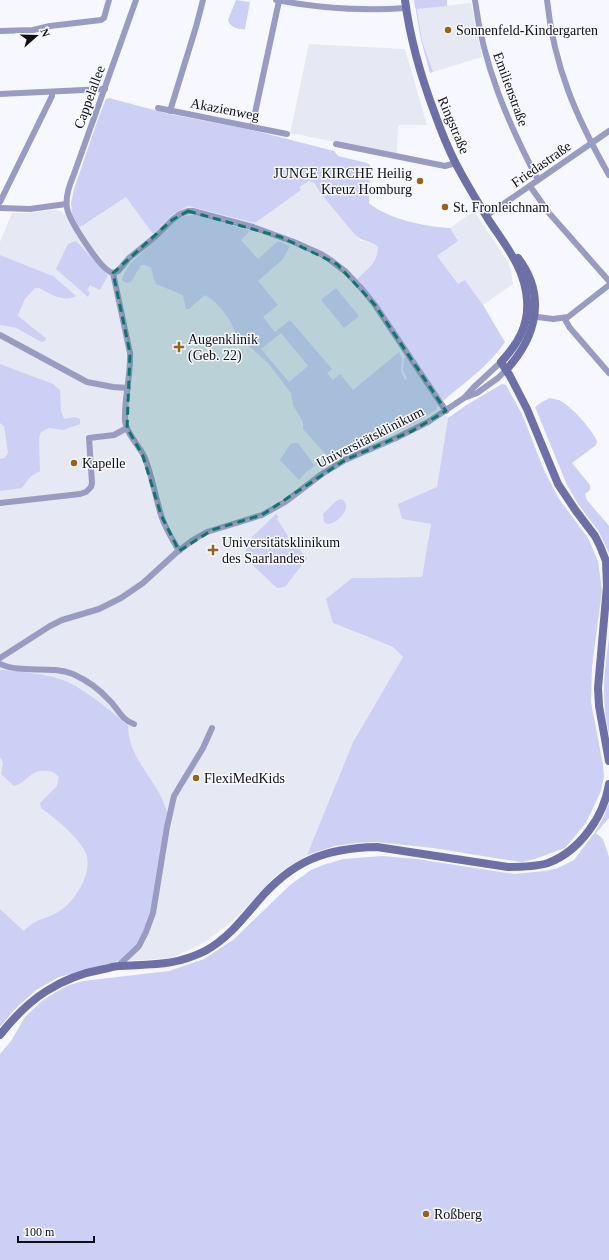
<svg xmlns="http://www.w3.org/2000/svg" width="609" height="1260" viewBox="0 0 609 1260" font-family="Georgia,serif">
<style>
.built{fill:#e6e8f3}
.green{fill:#ccd0f4;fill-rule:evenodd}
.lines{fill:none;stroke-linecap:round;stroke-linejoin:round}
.street{stroke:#999cc2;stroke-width:6}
.secondary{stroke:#6d70a6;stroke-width:8}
.marked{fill:#0f766e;fill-opacity:0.2;stroke:#0f766e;stroke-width:3;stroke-dasharray:8 5;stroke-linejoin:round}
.poi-dot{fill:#966317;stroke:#f7f8ff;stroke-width:1.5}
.labels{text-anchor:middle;stroke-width:3;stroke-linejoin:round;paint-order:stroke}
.poi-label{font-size:14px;fill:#101014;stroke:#f7f8ff;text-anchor:start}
.street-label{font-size:14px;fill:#101014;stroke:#f7f8ff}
</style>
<rect width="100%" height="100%" fill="#f7f8ff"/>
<!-- built -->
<g class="built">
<polygon points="471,3 482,57 433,72 422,40 417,9"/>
<polygon points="309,44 405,49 427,125 398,125 397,154 290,133"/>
<polygon points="309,181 313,183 321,194 355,235 361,241 372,242 378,247 378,254 371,266 439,405 448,418 437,487 403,519 431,524 422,577 352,578 333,623 393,647 403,657 353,742 307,855 275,876 242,912 224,928 199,946 170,958 144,960 118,961 70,973 0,909 0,325 15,328 41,342 45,337 23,320 18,315 25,299 35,288 39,288 62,299 53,276 0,255 0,242 12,213 28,213 52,210 61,211 66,216 72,214 79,226 85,225 126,197 153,233 172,215 188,206 255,223"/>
<polygon points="474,211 508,262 511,271 513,284 483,305 465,280 458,285 437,256 458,241 450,228"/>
</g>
<!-- green -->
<g class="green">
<path d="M236 0 250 2 245 29C238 30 230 27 228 20Z"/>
<polygon points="414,0 447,0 447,6 417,9 422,40 433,72 430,73 421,40"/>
<path d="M109 98 169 114 248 129 334 151 338 156 367 163 370 165 369 203C388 219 426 227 450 228L458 241 437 256 458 284 465 280 483 305 505 342C489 366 464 383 443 401L357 279C367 270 378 262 378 247 369 239 364 243 355 235L321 194 314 183 309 181 300 187 301 190 255 223 188 206 172 215 153 234 126 197 84 225 79 227 72 214 71 203 74 189 98 119 106 99Z"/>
<path d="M195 215 203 216 250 231 241 240 258 259 278 241 290 246 283 259 258 281 278 305 263 317 275 332 290 320 332 369 327 373 333 380 340 374 353 390 399 352 402 359 401 371 405 380 407 379 403 370 404 358 407 356 439 405 436 410 414 423 330 459 303 429V422L293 405 291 393 268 363 250 347 235 342C235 339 235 335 235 332 231 319 217 301 205 295L189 309H186L183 295 156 284 154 279 151 268 146 265H141L131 282 126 283 122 280 123 276 130 264 173 222 184 216ZM281 333 308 366 289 382 261 349Z"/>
<polygon points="76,241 108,275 100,290 90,285 87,290 90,293 88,297 56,269 68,244"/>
<path d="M0 255 53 276 76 296C63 303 51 294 39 288H35L25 299 18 315 23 320 46 338 45 341 41 342 16 328 0 325Z"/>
<polygon points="336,288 359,316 344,328 321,300"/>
<polygon points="0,364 53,384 60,390 61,411 64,419 75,417 80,419 80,424 63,430 49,428 41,432 39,438 40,471 30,477 22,488 0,491 0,459 5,458 8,453 4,426 0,423"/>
<polygon points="502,384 506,385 522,414 544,470 559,499 588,538 598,561 602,590 592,667 591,702 603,765 604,776 601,791 586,823 565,848 535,859 522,862 501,859 433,848 376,842 355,843 335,846 307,855 353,742 403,657 393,647 333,623 326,599 352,578 422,577 431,524 402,519 398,504 437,487 448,418 465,406"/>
<path d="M550 398C552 399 556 399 559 400 572 407 591 428 597 441L596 445 572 463 590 485V490L585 494 587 500 609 526V553L599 532 578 504 567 485 535 407 542 402Z"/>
<polygon points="291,443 298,443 315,466 306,472 299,480 280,460"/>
<path d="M341 499C355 505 337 525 327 524L324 522 323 514 336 501Z"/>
<polygon points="276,514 279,517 277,519 290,539 307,558 285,587 277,588 245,558 247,542"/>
<path d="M609 638V734C601 699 604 673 609 638Z"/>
<path d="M2 670C20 671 52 675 68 682 85 690 114 713 128 726 129 762 159 780 167 813L151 913 141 940 118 961 59 977 36 990 14 1010 0 1027V909L24 931C37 917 47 920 61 910 76 900 93 872 86 854 81 839 54 817 41 808L40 803 57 786 59 777C55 773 54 772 48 771 29 769 29 782 14 786L1 774 3 762 0 757V671Z"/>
<polygon points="609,803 609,818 596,833 603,839 609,857 609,1260 0,1260 0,1054 11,1041 25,1017 42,1001 56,992 67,986 83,981 169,971 204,959 233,940 290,885 311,870 323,865 343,859 382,856 417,859 514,874 545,871 558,868 574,860 595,832 604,816"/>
</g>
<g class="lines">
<!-- street -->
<g class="street">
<path d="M136 0 74 174C70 184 65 196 67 208 69 220 101 271 113 273L118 271 129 258 156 236 172 220 180 214 188 211H193L253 227 294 242 321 254 329 259 346 272 363 290 375 305 446 411"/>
<path d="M276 0C318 8 363 11 406 8"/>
<path d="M475 0C483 65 508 123 538 180"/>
<path d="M547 0C554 67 576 117 609 175"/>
<polyline points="0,31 33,30 50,26 101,20 104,18 109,0"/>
<polyline points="0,94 105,89"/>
<polyline points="158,108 287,134"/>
<polyline points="170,111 196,27 203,0"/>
<polyline points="252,127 279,1"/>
<polyline points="336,144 445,166 456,163"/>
<polyline points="530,186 549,213 609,281"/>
<polyline points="0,202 52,96 52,92"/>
<polyline points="0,208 30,209 66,204"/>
<polyline points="486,216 609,131"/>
<path d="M113 273 130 353C131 376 124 398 125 421 126 433 138 444 144 456 152 475 155 495 161 515 165 528 172 539 179 551"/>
<polyline points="530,316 553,319 568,317 609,285"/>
<polyline points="564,318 570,328 609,373"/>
<polyline points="0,335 87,382 113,387 128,388"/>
<polyline points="465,397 474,387 501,362"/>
<polyline points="0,503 80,494 86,492 91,487 92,483 89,438 114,435 127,428"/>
<polyline points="0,658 50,626 62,620 99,609 121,598 143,583 177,552 193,540 207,532 262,515 271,510 285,502 322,474 345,460 396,438 428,422 464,398 477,393 498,378 507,369"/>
<path d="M0 664C22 674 50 665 73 674 86 680 99 689 108 699 118 708 121 720 134 724"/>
<polyline points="118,966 139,946 146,932 153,913 167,827 174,796 203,748 212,728"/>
</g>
<!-- secondary -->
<g class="secondary">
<path d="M405 0C410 39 421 77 435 114 441 131 448 148 456 164 466 183 477 201 488 219 505 245 525 268 527 300 529 325 518 344 501 362L510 376 527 409 558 484 576 511 595 536 600 546 606 561 607 586 598 688 599 706 609 761"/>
<path d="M507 369C536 337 547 296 518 258"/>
<path d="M0 1035C28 999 59 977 104 969 109 968 114 966 119 966 152 964 175 966 205 951 227 939 242 920 258 901 292 861 325 848 377 847L508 867C521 867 535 867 548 863 580 851 604 816 609 784"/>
</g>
</g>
<!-- marked area -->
<path class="marked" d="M188 211 281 237 337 264 375 305 446 411 412 431 345 460 262 515 212 530 179 551 161 515 143 456 127 428 130 353 113 273 172 220Z"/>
<!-- markers -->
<g class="poi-dot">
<circle cx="448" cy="30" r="4"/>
<circle cx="420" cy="181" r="4"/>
<circle cx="445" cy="207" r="4"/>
<path d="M177 341h4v4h4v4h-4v4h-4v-4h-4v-4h4z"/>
<circle cx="74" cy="463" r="4"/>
<path d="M211 544h4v4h4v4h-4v4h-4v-4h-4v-4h4z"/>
<circle cx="196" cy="778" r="4"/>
<circle cx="426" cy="1214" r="4"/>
</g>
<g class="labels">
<!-- poi labels -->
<g class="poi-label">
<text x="456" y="35">Sonnenfeld-Kindergarten</text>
<text x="412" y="178" text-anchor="end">JUNGE KIRCHE Heilig<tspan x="412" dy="16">Kreuz Homburg</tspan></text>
<text x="453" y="212">St. Fronleichnam</text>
<text x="188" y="344">Augenklinik<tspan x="188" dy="16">(Geb. 22)</tspan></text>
<text x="82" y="468">Kapelle</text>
<text x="222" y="547">Universitätsklinikum<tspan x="222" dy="16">des Saarlandes</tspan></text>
<text x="204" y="783">FlexiMedKids</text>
<text x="434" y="1219">Roßberg</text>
</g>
<!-- street labels -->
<g class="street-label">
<text transform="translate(511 89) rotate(70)" y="5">Emilienstraße</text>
<text transform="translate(89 97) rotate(-70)" y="5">Cappelallee</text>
<text transform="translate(225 109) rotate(11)" y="5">Akazienweg</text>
<text transform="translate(454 125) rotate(67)" y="5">Ringstraße</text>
<text transform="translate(541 164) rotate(-35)" y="5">Friedastraße</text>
<text transform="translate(370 437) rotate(-27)" y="5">Universitätsklinikum</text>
</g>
</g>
<!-- north arrow -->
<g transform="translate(36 36) rotate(70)" stroke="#f7f8ff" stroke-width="3" paint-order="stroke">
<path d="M0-3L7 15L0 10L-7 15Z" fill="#101014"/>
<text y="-6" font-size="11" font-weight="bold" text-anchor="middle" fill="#101014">N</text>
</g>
<!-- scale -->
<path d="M18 1236v6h76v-6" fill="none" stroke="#101014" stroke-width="2"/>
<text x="24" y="1236" font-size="12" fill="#101014" stroke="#f7f8ff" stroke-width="3" paint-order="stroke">100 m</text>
</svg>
